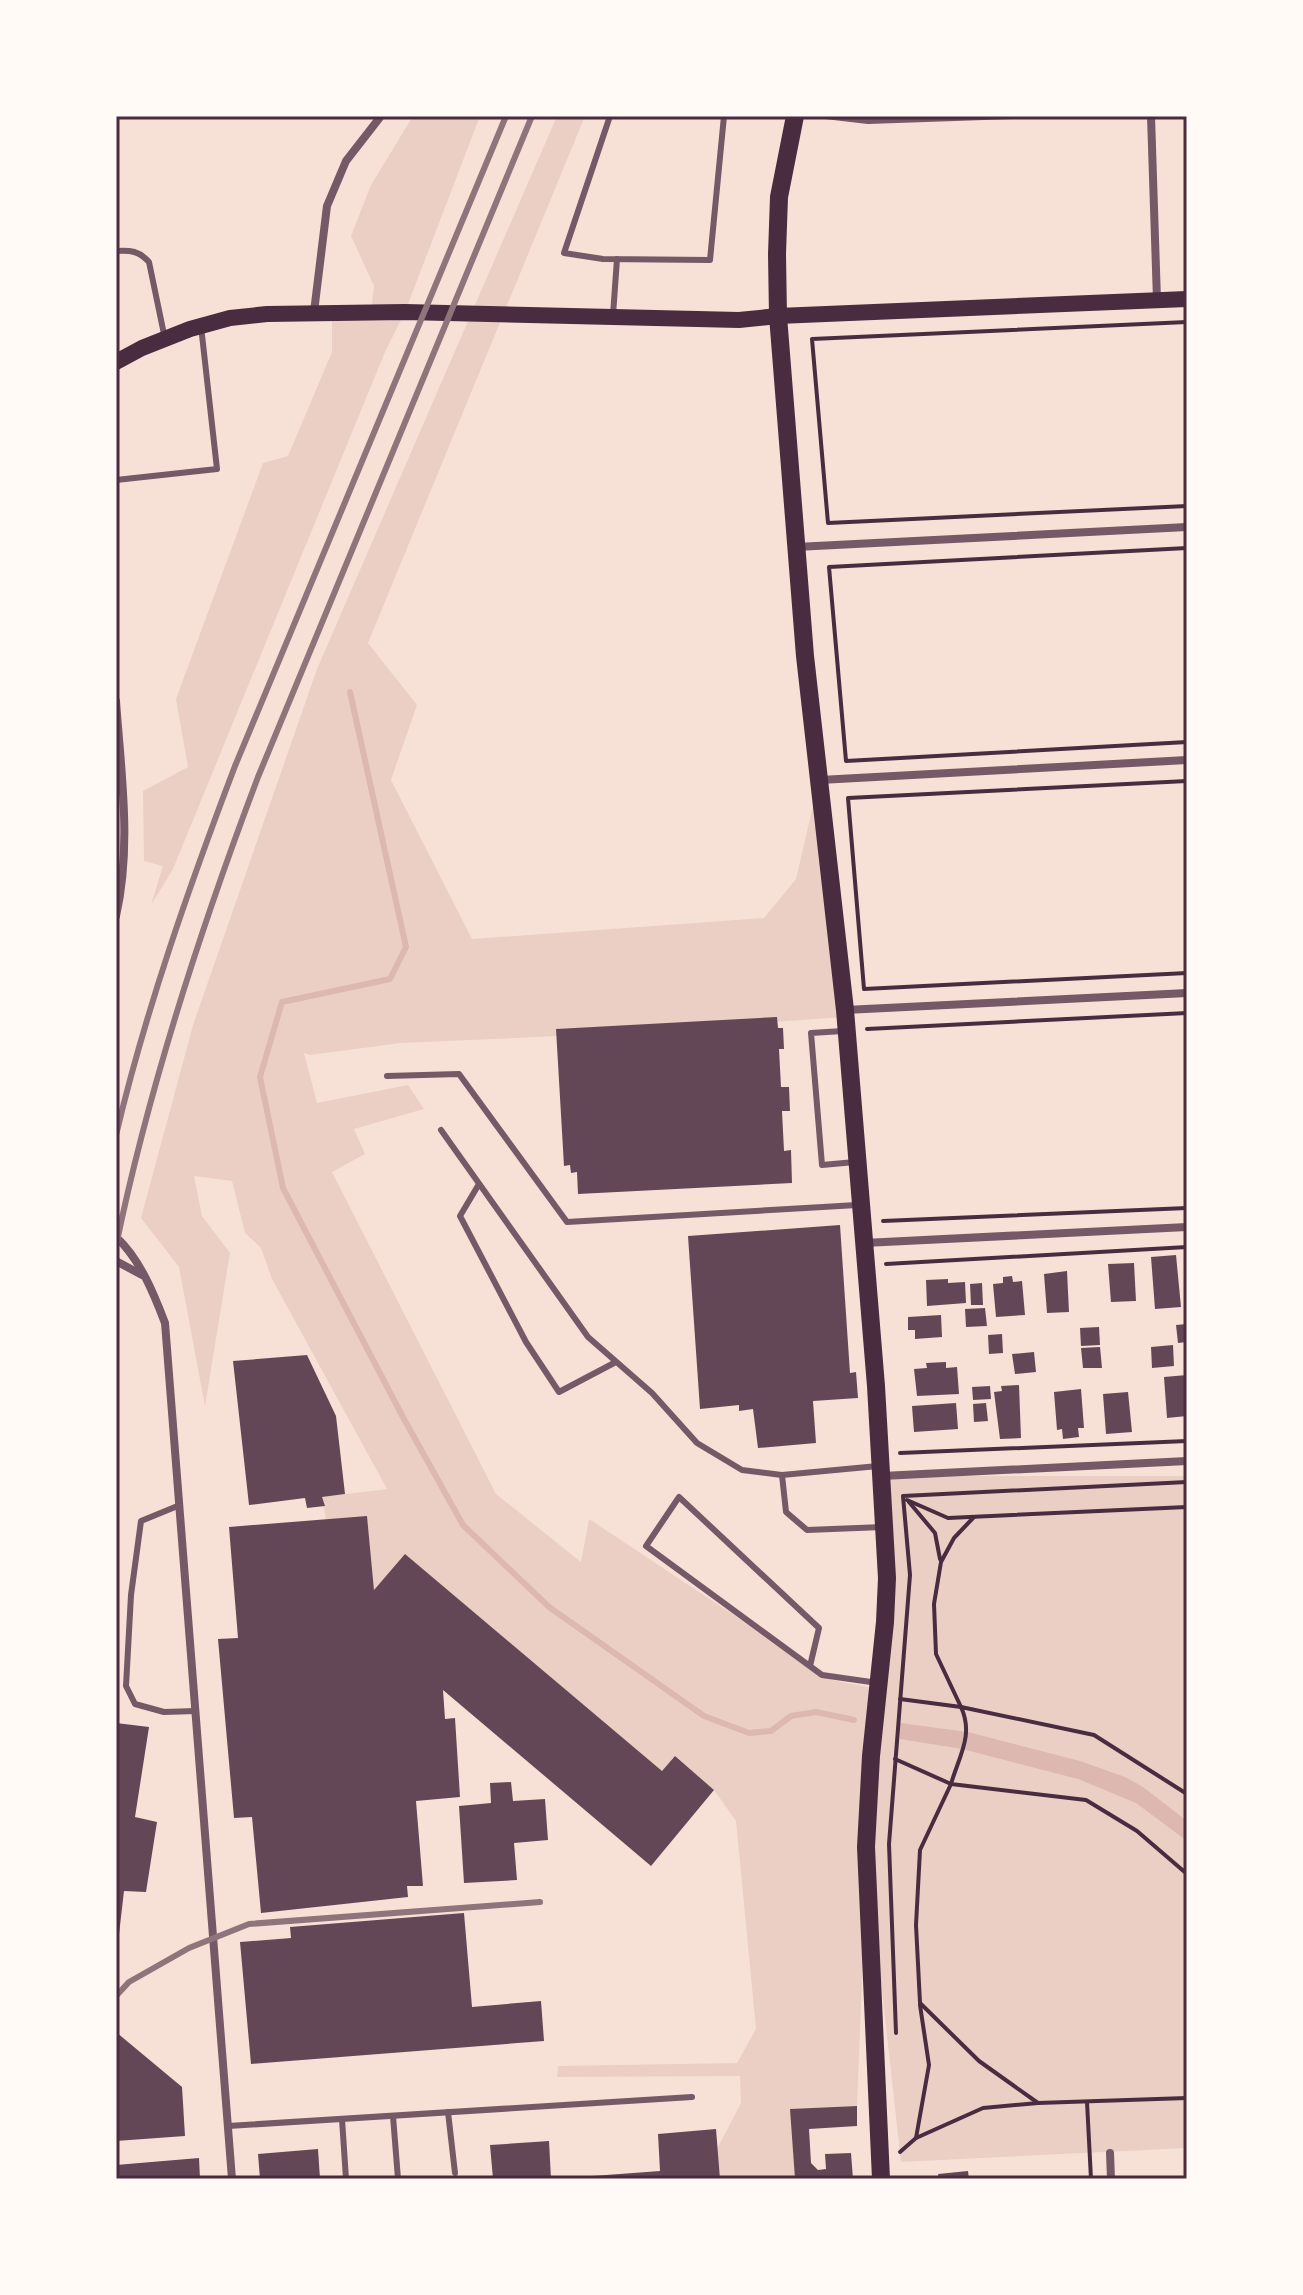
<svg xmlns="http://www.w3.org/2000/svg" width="1303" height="2295" viewBox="0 0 1303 2295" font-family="'Alegreya Sans',sans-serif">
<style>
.green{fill:#ebcfc5}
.water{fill:#dcb8b0}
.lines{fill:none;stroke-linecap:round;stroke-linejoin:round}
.stream{stroke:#dcb8b0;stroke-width:6}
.building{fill:#644757}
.path{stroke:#4a2c40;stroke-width:4}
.service{stroke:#755966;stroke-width:6}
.minor{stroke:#755966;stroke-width:8}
.secondary{stroke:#4a2c40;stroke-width:16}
.primary{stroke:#4a2c40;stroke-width:18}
.rail{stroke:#8f747c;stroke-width:6}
.neatline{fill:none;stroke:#4a2c40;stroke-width:3}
</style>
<rect width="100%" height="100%" fill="#f7e1d7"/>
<!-- green -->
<g class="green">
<polygon points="413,116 480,116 405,312 385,352 173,869 151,905 163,866 144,861 143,791 188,767 176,699 263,463 288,456 332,352 332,312 371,312 374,286 351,236 371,185"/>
<polygon points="557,116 585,116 368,643 417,705 391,780 472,939 764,918 796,879 819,780 845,1017 604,1034 401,1043 310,1055 304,1053 317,1103 408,1085 424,1109 354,1129 365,1154 332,1172 496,1494 581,1562 589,1519 832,1680 878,1689 882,1476 1187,1476 1187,2148 901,2162 867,1855 857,2106 791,2109 795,2179 720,2179 717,2149 741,2103 740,2076 557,2077 558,2066 737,2063 756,2029 736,1821 714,1790 675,1756 662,1771 405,1555 374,1590 367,1517 326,1520 322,1497 387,1489 272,1279 261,1248 245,1233 232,1181 194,1176 202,1216 230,1253 205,1406 179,1267 141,1218 193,1025 317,669"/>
</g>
<!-- water -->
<polygon class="water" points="900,1723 968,1732 1080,1761 1125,1777 1143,1787 1187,1821 1187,1841 1136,1803 1078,1779 962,1749 900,1739"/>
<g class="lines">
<!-- stream -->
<polyline class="stream" points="350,692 406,947 390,979 282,1002 260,1077 283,1188 404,1419 463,1525 549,1607 704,1716 749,1733 771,1731 791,1716 816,1712 854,1720"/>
</g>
<!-- building -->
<g class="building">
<polygon points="777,1017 778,1028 783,1028 784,1049 779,1049 781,1087 789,1087 790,1111 782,1111 784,1151 791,1150 792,1183 578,1194 577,1172 571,1173 570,1165 564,1166 556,1029"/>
<polygon points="840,1225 850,1373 856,1372 858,1398 813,1401 816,1443 758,1448 753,1409 739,1411 739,1405 700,1409 688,1236"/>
<polygon points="1176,1255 1181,1307 1155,1309 1151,1257"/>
<polygon points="1134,1263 1136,1301 1111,1302 1108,1264"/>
<polygon points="1067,1271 1069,1312 1047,1313 1044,1274"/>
<polygon points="1012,1276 1013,1282 1022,1281 1025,1315 996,1317 993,1284 1003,1283 1003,1277"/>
<polygon points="948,1279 948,1283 965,1282 966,1303 927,1306 926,1280"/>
<polygon points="982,1283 983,1305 971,1305 970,1284"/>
<polygon points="985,1308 987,1326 966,1327 965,1309"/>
<polygon points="941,1315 942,1337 915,1339 915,1330 908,1330 908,1317"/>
<polygon points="1187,1324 1187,1342 1178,1343 1176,1325"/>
<polygon points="1099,1327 1100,1345 1081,1346 1080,1328"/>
<polygon points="1002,1334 1003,1353 989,1354 988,1335"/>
<polygon points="1173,1345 1174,1366 1152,1368 1151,1347"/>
<polygon points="1100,1347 1102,1368 1083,1368 1081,1348"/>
<polygon points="1034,1352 1036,1372 1015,1374 1012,1354"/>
<polygon points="307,1355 336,1416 345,1494 322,1497 325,1506 307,1508 305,1498 249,1505 233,1361"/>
<polygon points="946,1362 946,1368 957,1367 959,1394 917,1396 914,1369 927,1368 926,1363"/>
<polygon points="1187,1375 1187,1416 1167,1418 1164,1377"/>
<polygon points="1019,1385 1021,1438 1000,1439 994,1392 1002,1391 1001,1386"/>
<polygon points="990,1386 991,1399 973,1400 972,1387"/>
<polygon points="1081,1389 1084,1428 1078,1428 1079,1437 1063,1439 1062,1429 1057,1430 1054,1392"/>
<polygon points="1128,1392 1132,1432 1106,1434 1103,1394"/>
<polygon points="956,1403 958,1429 914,1432 912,1406"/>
<polygon points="986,1403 988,1421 974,1422 973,1404"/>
<polygon points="367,1516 374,1590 405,1554 662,1771 675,1756 714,1790 651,1866 443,1690 445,1719 455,1718 460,1797 416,1801 423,1886 407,1886 408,1897 261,1913 252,1817 234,1818 218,1639 238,1638 229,1527"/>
<polygon points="116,1723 149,1727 135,1817 157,1822 146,1892 124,1891 118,1943"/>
<polygon points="511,1782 513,1801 545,1799 548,1840 514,1843 517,1880 464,1883 459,1806 491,1803 490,1783"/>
<polygon points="464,1913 472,2007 541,2001 544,2041 251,2064 240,1942 291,1938 290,1927"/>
<polygon points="116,2032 182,2087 185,2136 116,2141"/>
<polygon points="857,2106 857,2126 809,2129 811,2163 818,2170 826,2169 825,2154 851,2153 853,2179 795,2179 790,2109"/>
<polygon points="716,2129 720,2179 579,2179 579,2177 660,2171 658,2134"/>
<polygon points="549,2141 551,2179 493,2179 490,2145"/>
<polygon points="318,2149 320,2179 260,2179 258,2154"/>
<polygon points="199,2158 200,2179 116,2179 116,2165"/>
<polygon points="968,2171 969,2179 939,2179 938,2174"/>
</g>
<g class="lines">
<!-- path -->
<g class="path">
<polyline points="1187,322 812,339 828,523 1187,506"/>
<polyline points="1187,548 829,567 846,761 1187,742"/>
<polyline points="1187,781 848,798 864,989 1187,973"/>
<polyline points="867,1029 1187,1013"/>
<polyline points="883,1221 1187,1208"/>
<polyline points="886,1264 1187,1247"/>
<polyline points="900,1453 1187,1441"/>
<polyline points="907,1500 948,1518 1187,1507"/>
<polyline points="909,1502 935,1533 940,1559"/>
<polyline points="900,1699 961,1707"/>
<polyline points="961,1707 936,1654 934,1604 941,1562 954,1538 974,1517"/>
<polyline points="895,1759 951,1784 920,1850 916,1925 920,2003 979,2061 1038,2103 1187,2098"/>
<path d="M1187 1794 1094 1735 961 1707C974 1735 959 1756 951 1784L1086 1800 1137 1831 1187 1874"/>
<polyline points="920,2005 929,2065 916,2138 983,2108 1038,2103"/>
<polyline points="896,2033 889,1844 910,1575 903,1496 1187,1482"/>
<polyline points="1087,2102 1091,2179"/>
<polyline points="900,2152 916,2138"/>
</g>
<!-- service -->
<g class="service">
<polyline points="610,116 564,253 603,259 710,260 724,116"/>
<polyline points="825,116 868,121 1013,116"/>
<path d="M116 251C131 250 139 251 149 262L165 339"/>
<polyline points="613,315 617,259"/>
<polyline points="116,480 217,469 201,326"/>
<polyline points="843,1031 811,1033 822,1165 855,1162"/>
<polyline points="387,1076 459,1074 567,1222 857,1205"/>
<polyline points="441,1130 588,1337 652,1393 697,1443 742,1470 782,1475"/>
<polyline points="479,1184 460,1216 526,1342 559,1392 614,1363"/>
<polyline points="878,1466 782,1475 786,1512 807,1530 883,1527"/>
<polyline points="180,1505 141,1521 131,1595 126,1686 135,1704 164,1712 196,1711"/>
<polyline points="810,1666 819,1628 679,1497 646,1546 822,1675 878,1683"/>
<polyline points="448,2112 455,2173"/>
<polyline points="393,2116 398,2179"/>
<polyline points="342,2119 346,2179"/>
<polyline points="228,2126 692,2097"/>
</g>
<!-- minor -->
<g class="minor">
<polyline points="1151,116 1157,300"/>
<polyline points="314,312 327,206 346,161 381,116"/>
<polyline points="796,547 1187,527"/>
<path d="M116 701C121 772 132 846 116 916"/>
<polyline points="820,780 1187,760"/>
<polyline points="845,1010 1187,993"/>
<path d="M116 1237C140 1259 154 1294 165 1323L232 2179"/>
<polyline points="864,1243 1187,1227"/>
<polyline points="116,1261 142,1275"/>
<polyline points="882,1476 1187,1461"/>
<polyline points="1110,2153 1111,2179"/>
</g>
<!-- secondary -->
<polyline class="secondary" points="116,362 142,348 190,329 230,318 267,314 405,312 739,320 778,316 1187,299"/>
<!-- primary -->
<polyline class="primary" points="795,116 779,197 777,254 778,316 805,656 845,1010 876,1386 887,1578 885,1622 871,1756 866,1847 881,2179"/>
<!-- rail -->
<g class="rail">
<path d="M116 1135C146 1009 189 887 235 766L506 116"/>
<path d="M116 1246C149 1086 200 930 258 777L532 116"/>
<polyline points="116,1996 129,1982 189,1948 249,1924 540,1902"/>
</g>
</g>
<!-- border -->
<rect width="1303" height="2295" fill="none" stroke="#fffaf5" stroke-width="236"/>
<rect x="118" y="118" width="1067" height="2059" class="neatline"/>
</svg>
